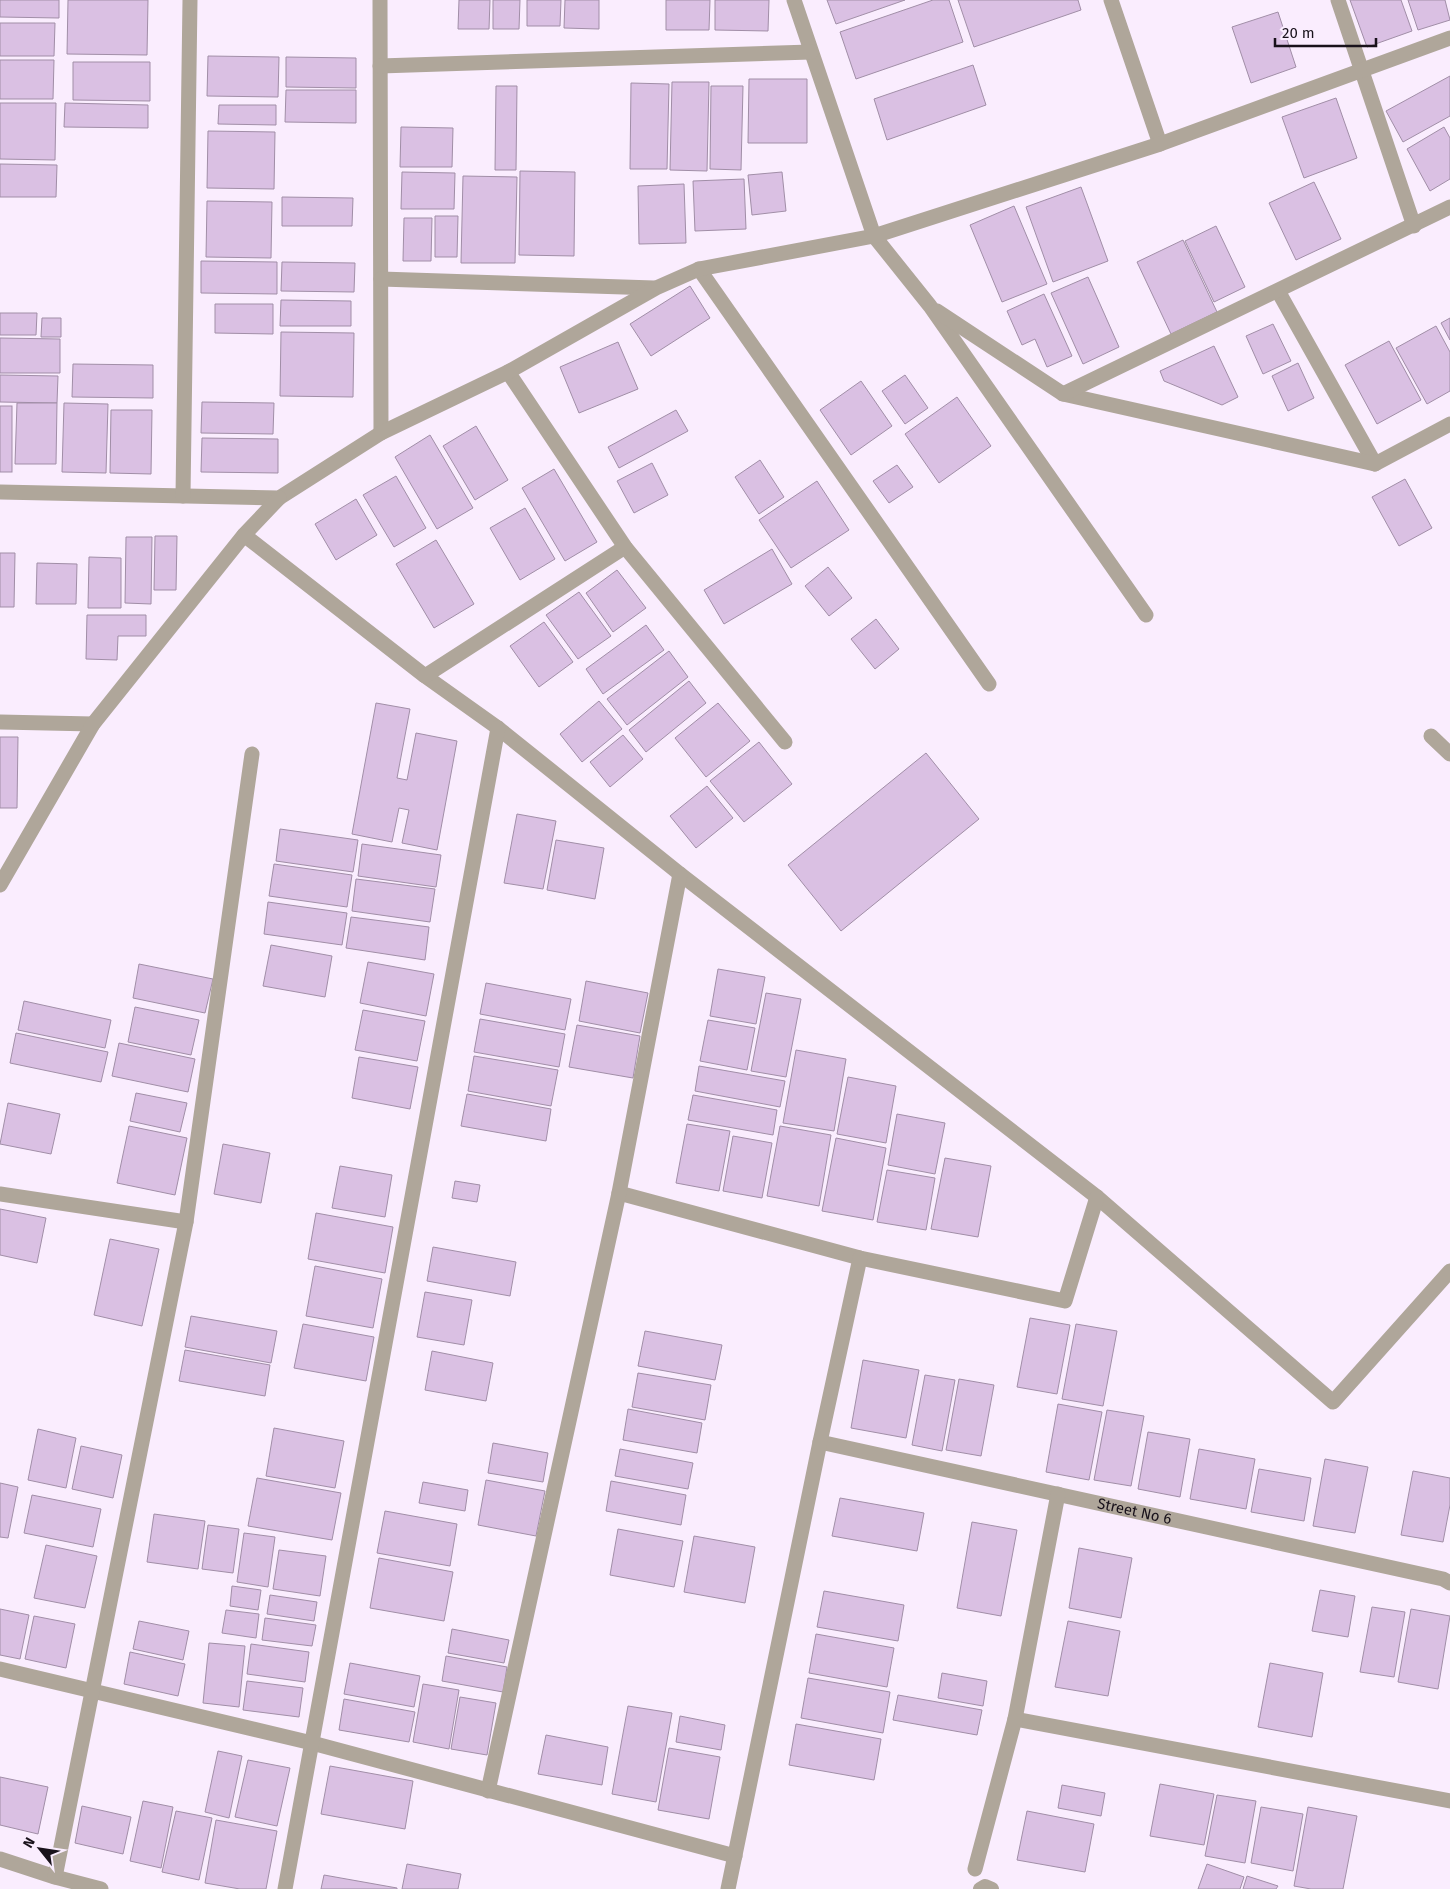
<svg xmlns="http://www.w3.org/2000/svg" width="1450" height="1889" viewBox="0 0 1450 1889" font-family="'Fira Sans',sans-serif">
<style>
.building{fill:#dac0e3;stroke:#a18ea7}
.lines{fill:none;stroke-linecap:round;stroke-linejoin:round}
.service{stroke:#afa69a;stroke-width:14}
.minor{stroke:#afa69a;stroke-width:15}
.labels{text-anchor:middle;stroke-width:4;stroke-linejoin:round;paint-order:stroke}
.street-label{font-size:15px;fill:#19121b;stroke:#faedfe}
</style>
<rect width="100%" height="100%" fill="#faedfe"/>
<!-- building -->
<g class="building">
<polygon points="0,0 59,0 59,18 0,17"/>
<polygon points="68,0 148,0 147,55 67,54"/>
<polygon points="459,0 490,0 489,29 458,29"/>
<polygon points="493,0 520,0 519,29 493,29"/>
<polygon points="527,0 561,0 560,26 527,26"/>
<polygon points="565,0 599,0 599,29 564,28"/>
<polygon points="666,0 710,0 709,30 666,30"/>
<polygon points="715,0 769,0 768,31 715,30"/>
<polygon points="827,0 905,0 836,24"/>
<polygon points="933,0 949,0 963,42 856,79 840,32"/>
<polygon points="958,0 1078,0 1081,10 974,47"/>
<polygon points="1350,0 1401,0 1412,31 1367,47"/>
<polygon points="1408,0 1445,0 1450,20 1418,30"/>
<polygon points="1278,12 1296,67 1251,83 1232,27"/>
<polygon points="0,23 55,23 54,56 0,56"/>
<polygon points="208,56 279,57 278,97 207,96"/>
<polygon points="286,57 356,58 356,88 286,87"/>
<polygon points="0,60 54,60 53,99 0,99"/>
<polygon points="73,62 150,62 150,101 73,100"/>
<polygon points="973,65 986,105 887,140 874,99"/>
<polygon points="1450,76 1450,116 1403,142 1386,111"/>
<polygon points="749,79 807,79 807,143 748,143"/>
<polygon points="672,82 709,82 707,171 670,170"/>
<polygon points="631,83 669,84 667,169 630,169"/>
<polygon points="496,86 517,86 516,170 495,170"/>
<polygon points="711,86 743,86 741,170 710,169"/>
<polygon points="286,90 356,90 356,123 285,122"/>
<polygon points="1336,98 1357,158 1304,178 1282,117"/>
<polygon points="0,103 56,103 55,160 0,159"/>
<polygon points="65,103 148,105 148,128 64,127"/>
<polygon points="219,105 276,105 276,125 218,124"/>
<polygon points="401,127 453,128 452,167 400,167"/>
<polygon points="1444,127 1450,138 1450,179 1430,191 1407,149"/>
<polygon points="208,131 275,132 274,189 207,188"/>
<polygon points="0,164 57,165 56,197 0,197"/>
<polygon points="520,171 575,172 574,256 519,255"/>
<polygon points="402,172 455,173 454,209 401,209"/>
<polygon points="782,172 786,211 752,215 748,175"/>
<polygon points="463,176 517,177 515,263 461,263"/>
<polygon points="744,179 746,229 695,231 693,181"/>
<polygon points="1314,182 1341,239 1296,260 1269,203"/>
<polygon points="684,184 686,243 639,244 638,186"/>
<polygon points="1081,187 1108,261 1053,282 1026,207"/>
<polygon points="282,197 353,198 352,226 282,226"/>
<polygon points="207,201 272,202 271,258 206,257"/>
<polygon points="1014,206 1047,284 1002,302 970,225"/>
<polygon points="435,216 458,216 457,257 435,257"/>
<polygon points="404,218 432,218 431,261 403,261"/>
<polygon points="1216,226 1245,287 1214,302 1185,241"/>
<polygon points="1183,240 1217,312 1171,334 1137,262"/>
<polygon points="201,261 277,262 277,294 201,293"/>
<polygon points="282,262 355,263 354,292 281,291"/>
<polygon points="1088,277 1119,347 1083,364 1051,293"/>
<polygon points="690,286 710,318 651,356 630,324"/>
<polygon points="1044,294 1072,356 1047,367 1035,339 1022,345 1007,311"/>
<polygon points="281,300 351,301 351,326 280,326"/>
<polygon points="215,304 273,304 273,334 215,333"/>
<polygon points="0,313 37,313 36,335 0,335"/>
<polygon points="42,318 61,318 61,337 41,337"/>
<polygon points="1450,318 1450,340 1441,323"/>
<polygon points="1273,324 1291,361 1263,374 1246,336"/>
<polygon points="1436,326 1450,352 1450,391 1427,404 1396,348"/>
<polygon points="281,332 354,333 353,397 280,396"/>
<polygon points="0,338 60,339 60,373 0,373"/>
<polygon points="1389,341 1421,400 1377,424 1345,365"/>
<polygon points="618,342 638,389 579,413 560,367"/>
<polygon points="1214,346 1238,397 1222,405 1164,381 1160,371"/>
<polygon points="1298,363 1314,398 1288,411 1272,376"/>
<polygon points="73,364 153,365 153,398 72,397"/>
<polygon points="0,375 58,376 57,403 0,402"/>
<polygon points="905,375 928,408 905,424 882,391"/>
<polygon points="861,381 892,426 851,455 820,410"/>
<polygon points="957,397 991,446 939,483 905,434"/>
<polygon points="202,402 274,403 273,434 201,433"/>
<polygon points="17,403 57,403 56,464 15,464"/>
<polygon points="64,403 108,404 106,473 62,472"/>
<rect x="0" y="406" width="12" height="66"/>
<polygon points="111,410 152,410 151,474 110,473"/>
<polygon points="676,410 688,431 619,468 608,447"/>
<polygon points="476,426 508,480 475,500 443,446"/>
<polygon points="430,435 473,508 437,529 395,457"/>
<polygon points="202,438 278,439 278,473 201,472"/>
<polygon points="760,460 784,497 759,514 735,477"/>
<polygon points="652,463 668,495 634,513 617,481"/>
<polygon points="897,465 913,487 889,503 873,481"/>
<polygon points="554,469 597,542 565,561 522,488"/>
<polygon points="396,476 426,528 394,547 363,495"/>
<polygon points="1405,479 1432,528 1399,546 1372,497"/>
<polygon points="817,481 849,530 791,568 759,520"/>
<polygon points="356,499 377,535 336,560 315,524"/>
<polygon points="525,508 555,559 520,580 490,528"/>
<polygon points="155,536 177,536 176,590 154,590"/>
<polygon points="126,537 152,537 151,604 125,603"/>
<polygon points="436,540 474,604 434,628 396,564"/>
<polygon points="772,549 792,584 724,624 704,590"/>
<polygon points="0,553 15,553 14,607 0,607"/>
<polygon points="89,557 121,558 121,608 88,608"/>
<polygon points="37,563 77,564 76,604 36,604"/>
<polygon points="828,567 852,598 829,616 805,586"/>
<polygon points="617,570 646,608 613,632 586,593"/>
<polygon points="579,592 611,636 578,659 546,615"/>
<polygon points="87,615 146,615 146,636 118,636 117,660 86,659"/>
<polygon points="876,619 899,649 875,669 851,639"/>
<polygon points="544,622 573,662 539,687 510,646"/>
<polygon points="646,625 664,650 603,694 586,669"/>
<polygon points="669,651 688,677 627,725 607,699"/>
<polygon points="689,681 706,703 646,752 629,730"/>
<polygon points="599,701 622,729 582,762 560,734"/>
<polygon points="376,703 410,709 397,778 407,780 416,733 457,741 437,850 402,843 409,810 399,808 392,842 352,834"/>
<polygon points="718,703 750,741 706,777 675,738"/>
<polygon points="623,735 643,759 610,787 590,762"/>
<polygon points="0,737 18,737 17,808 0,808"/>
<polygon points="759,742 792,784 744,822 710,781"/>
<polygon points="926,753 979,819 841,931 788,865"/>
<polygon points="707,786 733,818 696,848 670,816"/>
<polygon points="517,814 556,821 543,889 504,883"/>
<polygon points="280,829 358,840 353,872 276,861"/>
<polygon points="556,840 604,848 595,899 547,890"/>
<polygon points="362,844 441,855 436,887 358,876"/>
<polygon points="274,864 352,875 347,907 269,896"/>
<polygon points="356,879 435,889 430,922 352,911"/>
<polygon points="268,902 347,913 342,945 264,934"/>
<polygon points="351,917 429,927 425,960 346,948"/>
<polygon points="271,945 332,956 325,997 263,986"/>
<polygon points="368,962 434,974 426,1016 360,1003"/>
<polygon points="139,964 213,979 205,1013 133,998"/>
<polygon points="718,969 765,977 756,1024 710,1016"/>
<polygon points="586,981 648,993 640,1033 579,1021"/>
<polygon points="486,983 571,999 565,1030 480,1014"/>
<polygon points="766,993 801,999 786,1077 751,1071"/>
<polygon points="24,1001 111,1020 105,1048 18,1030"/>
<polygon points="135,1007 199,1020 191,1055 128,1042"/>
<polygon points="363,1010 425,1021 417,1061 355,1050"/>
<polygon points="480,1019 565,1034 559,1067 474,1052"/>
<polygon points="708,1020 755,1028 747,1070 700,1061"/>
<polygon points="577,1025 640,1036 633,1078 569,1067"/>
<polygon points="16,1033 108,1052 101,1082 10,1063"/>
<polygon points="119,1043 195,1059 188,1092 112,1076"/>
<polygon points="796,1050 846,1059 834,1131 783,1123"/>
<polygon points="474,1056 558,1070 551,1106 468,1091"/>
<polygon points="359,1057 418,1067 410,1109 352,1098"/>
<polygon points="699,1066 785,1081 780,1107 695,1091"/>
<polygon points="848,1077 896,1086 886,1143 837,1134"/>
<polygon points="136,1093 187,1103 180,1132 130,1121"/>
<polygon points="467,1094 551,1109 546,1141 461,1126"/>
<polygon points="693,1095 777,1110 773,1135 688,1120"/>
<polygon points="8,1103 60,1114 51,1154 0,1144"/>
<polygon points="897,1114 945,1123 935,1174 888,1165"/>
<polygon points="687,1124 730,1131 719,1191 676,1183"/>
<polygon points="129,1126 187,1138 175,1195 117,1183"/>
<polygon points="780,1126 831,1135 819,1206 767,1196"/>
<polygon points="733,1136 772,1143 762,1198 723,1191"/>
<polygon points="836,1138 886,1148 873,1220 822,1211"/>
<polygon points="223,1144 270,1153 261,1203 214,1194"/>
<polygon points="945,1158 991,1166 978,1237 931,1229"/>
<polygon points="340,1166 392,1175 385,1217 332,1208"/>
<polygon points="887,1170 935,1178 926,1230 877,1222"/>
<polygon points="455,1181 480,1185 477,1202 452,1198"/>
<polygon points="0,1209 46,1218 37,1263 0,1255"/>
<polygon points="316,1213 393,1227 385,1273 308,1259"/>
<polygon points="110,1239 159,1249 142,1326 94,1315"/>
<polygon points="433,1247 516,1262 510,1296 427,1281"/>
<polygon points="315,1266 382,1279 373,1328 306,1316"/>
<polygon points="425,1292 472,1300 464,1345 417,1337"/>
<polygon points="191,1316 277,1331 271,1363 185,1347"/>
<polygon points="1030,1318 1070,1325 1057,1394 1017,1387"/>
<polygon points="303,1324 374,1337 366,1381 294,1368"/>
<polygon points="1076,1324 1117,1331 1103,1406 1062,1399"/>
<polygon points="645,1331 722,1345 715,1380 638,1366"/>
<polygon points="185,1350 270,1365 265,1396 179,1381"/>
<polygon points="432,1351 493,1363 486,1401 425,1390"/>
<polygon points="863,1360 919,1370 906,1438 851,1428"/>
<polygon points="638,1373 711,1385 705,1420 632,1407"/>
<polygon points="925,1375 955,1380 942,1451 912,1445"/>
<polygon points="959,1379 994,1385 981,1456 946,1450"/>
<polygon points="1058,1404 1102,1412 1089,1480 1046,1472"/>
<polygon points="628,1409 702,1423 697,1453 623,1440"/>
<polygon points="1107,1410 1144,1416 1131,1486 1094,1480"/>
<polygon points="274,1428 344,1441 335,1488 266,1476"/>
<polygon points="38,1429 76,1438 66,1488 28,1480"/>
<polygon points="1148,1432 1190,1439 1180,1497 1138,1489"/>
<polygon points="493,1443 548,1453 543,1482 488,1473"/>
<polygon points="81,1446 122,1455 113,1498 72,1489"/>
<polygon points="620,1449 693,1463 688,1489 615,1476"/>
<polygon points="1199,1449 1255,1459 1246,1509 1190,1499"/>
<polygon points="1325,1459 1368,1467 1355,1533 1313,1526"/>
<polygon points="1259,1469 1311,1478 1304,1521 1251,1512"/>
<polygon points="1413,1471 1450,1478 1450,1505 1443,1542 1401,1535"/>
<polygon points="257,1478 341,1493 332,1540 248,1526"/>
<polygon points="486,1480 545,1491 536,1536 478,1525"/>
<polygon points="611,1481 686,1495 681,1525 606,1511"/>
<polygon points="423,1482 468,1490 465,1511 419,1503"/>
<polygon points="0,1483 18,1487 8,1538 0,1537"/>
<polygon points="32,1495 101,1509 93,1547 24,1533"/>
<polygon points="840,1498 924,1513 917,1551 832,1536"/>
<polygon points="385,1511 457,1524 450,1566 377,1553"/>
<polygon points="154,1514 205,1521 198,1569 147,1562"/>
<polygon points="972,1522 1017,1530 1001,1616 957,1608"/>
<polygon points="208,1525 239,1529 233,1573 202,1569"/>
<polygon points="618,1529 683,1541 674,1587 610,1575"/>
<polygon points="244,1533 275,1537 268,1587 237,1582"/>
<polygon points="694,1536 755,1547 745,1603 684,1592"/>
<polygon points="46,1545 97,1556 85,1608 34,1598"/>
<polygon points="1079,1548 1132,1558 1121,1618 1069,1608"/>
<polygon points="279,1550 326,1556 320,1596 273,1589"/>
<polygon points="379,1558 453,1572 444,1621 370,1608"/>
<polygon points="232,1586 261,1590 258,1610 230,1606"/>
<polygon points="1320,1590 1355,1596 1348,1637 1312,1631"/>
<polygon points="824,1591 904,1605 898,1641 817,1627"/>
<polygon points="270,1595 317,1602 314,1621 267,1614"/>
<polygon points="1372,1607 1405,1612 1394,1677 1360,1672"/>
<polygon points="0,1609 29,1615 20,1659 0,1655"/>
<polygon points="1411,1609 1450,1616 1438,1689 1398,1682"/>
<polygon points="226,1610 259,1614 256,1638 222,1633"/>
<polygon points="34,1616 75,1624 66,1668 25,1659"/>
<polygon points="265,1618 316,1625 312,1646 262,1640"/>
<polygon points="139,1621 189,1631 183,1660 133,1649"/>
<polygon points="1068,1621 1120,1631 1108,1696 1055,1687"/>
<polygon points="452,1629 509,1640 504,1663 448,1653"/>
<polygon points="816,1634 894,1648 887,1687 809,1673"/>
<polygon points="209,1643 245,1646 239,1707 203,1703"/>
<polygon points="251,1644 309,1652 305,1682 247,1674"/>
<polygon points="130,1652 185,1664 178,1696 124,1684"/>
<polygon points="446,1656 507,1667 503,1692 442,1681"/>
<polygon points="350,1663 420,1676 414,1707 344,1694"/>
<polygon points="1270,1663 1323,1673 1312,1737 1258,1727"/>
<polygon points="942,1673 987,1681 983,1706 938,1698"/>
<polygon points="808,1678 890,1692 883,1733 801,1718"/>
<polygon points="247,1681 303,1688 299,1717 243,1710"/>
<polygon points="423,1684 459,1690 449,1749 413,1742"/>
<polygon points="898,1695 982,1710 977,1735 893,1720"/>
<polygon points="460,1697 496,1703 487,1755 451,1749"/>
<polygon points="344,1699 415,1712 409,1742 339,1730"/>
<polygon points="628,1706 672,1713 656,1802 612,1794"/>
<polygon points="680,1716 725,1725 721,1750 676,1742"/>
<polygon points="796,1724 881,1739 874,1780 789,1765"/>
<polygon points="546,1735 608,1747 602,1785 538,1774"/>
<polygon points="669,1748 720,1757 709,1819 658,1810"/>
<polygon points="218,1751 242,1756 229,1818 205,1812"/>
<polygon points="248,1760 290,1768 277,1826 235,1817"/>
<polygon points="330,1766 413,1781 405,1829 321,1814"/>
<polygon points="0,1777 48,1787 38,1834 0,1825"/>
<polygon points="1160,1784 1214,1794 1204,1845 1150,1836"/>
<polygon points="1062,1785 1105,1793 1101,1816 1058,1808"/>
<polygon points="1217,1795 1256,1801 1245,1863 1205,1856"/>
<polygon points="143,1801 173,1807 161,1868 130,1861"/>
<polygon points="82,1806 131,1817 123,1854 75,1843"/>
<polygon points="1261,1807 1303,1814 1293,1871 1251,1863"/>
<polygon points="1308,1807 1357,1816 1343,1889 1311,1889 1294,1886"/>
<polygon points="176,1811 212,1818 199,1880 162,1872"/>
<polygon points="1027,1811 1094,1824 1085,1872 1017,1860"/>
<polygon points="216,1820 277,1831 266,1889 240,1889 205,1883"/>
<polygon points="407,1864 461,1874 458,1889 402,1889"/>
<polygon points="1207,1864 1244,1877 1240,1889 1198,1889"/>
<polygon points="324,1875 397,1888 397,1889 321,1889"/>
<polygon points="1247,1876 1278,1886 1276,1889 1243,1889"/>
</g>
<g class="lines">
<!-- service -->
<polyline class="service" points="980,1889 985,1886 992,1889"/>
<!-- minor -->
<g class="minor">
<polyline points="380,0 381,433"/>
<polyline points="794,0 874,236 930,306 1146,615"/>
<polyline points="1111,0 1160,144"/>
<polyline points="1338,0 1414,226"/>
<polyline points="380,66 811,52"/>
<polyline points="699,269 989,684"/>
<polyline points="381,279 654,288"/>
<polyline points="1278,291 1375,464"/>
<polyline points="937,311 1063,394 1375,464 1450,424"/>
<polyline points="508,372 625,547 785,742"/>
<polyline points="1063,394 1450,207"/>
<polyline points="0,492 279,498 381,433 508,372 656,288 699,269 874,236 1160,144 1450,38"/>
<polyline points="183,496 190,0"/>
<polyline points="244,535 425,676 498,728 680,874 1097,1197 1333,1402 1450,1271"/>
<polyline points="425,676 625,547"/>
<polyline points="0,722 93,724"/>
<polyline points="1431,736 1450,754"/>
<polyline points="0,885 93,724 244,535 279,498"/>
<polyline points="619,1193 860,1258 1065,1301 1097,1197"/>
<polyline points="0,1194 186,1222"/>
<path id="s1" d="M820 1442 1443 1579 1450 1583"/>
<polyline points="0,1669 312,1743 735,1856"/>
<polyline points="1015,1719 1450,1801"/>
<polyline points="488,1791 619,1193 680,874"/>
<polyline points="0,1859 55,1877 101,1889"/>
<polyline points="975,1869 1015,1719 1058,1494"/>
<polyline points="55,1877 186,1222 252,754"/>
<polyline points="285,1889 498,728"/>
<polyline points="728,1889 820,1442 860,1258"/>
</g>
</g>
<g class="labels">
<!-- street labels -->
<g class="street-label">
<text dy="5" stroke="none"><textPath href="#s1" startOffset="322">Street No 6</textPath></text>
</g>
</g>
<!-- north arrow -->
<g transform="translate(40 1849) rotate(300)" stroke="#faedfe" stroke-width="4" paint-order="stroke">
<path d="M0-4L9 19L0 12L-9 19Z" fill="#19121b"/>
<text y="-8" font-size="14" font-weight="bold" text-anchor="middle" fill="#19121b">N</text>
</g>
<!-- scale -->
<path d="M1275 38v8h101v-8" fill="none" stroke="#19121b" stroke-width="2.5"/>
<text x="1282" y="38" font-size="15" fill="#19121b" stroke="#faedfe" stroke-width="4" paint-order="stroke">20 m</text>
</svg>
